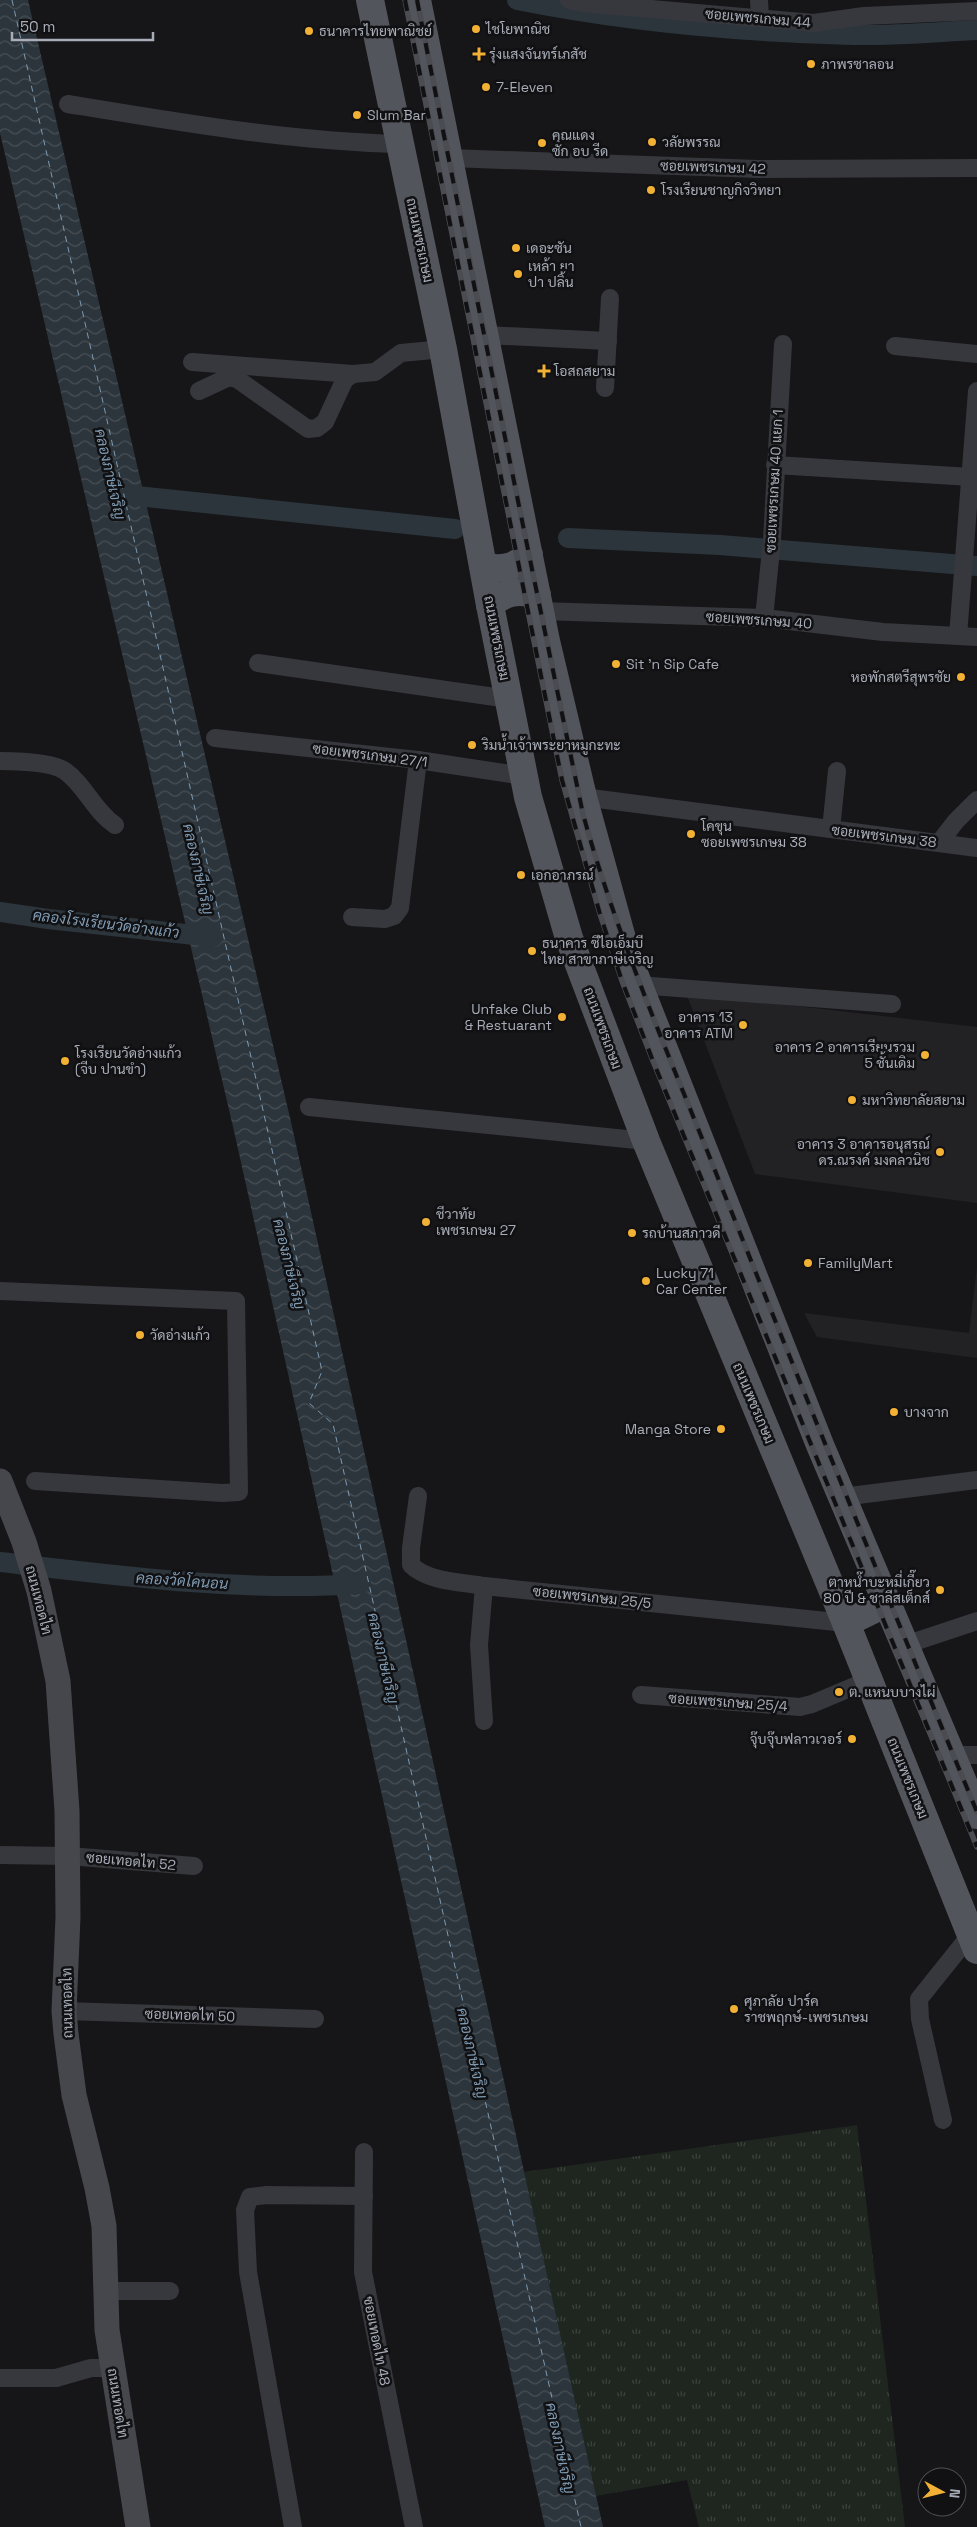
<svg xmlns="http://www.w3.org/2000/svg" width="977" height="2527" viewBox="0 0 977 2527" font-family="'Space Grotesk',Sarabun,sans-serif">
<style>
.built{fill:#222225}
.grass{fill:url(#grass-tufts)}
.water{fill:url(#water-waves)}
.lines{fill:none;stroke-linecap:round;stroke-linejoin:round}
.canal{stroke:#2c353c;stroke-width:20}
.ferry{stroke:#7f9bb3;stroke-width:1;stroke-dasharray:6 5;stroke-linecap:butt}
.street{stroke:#37383d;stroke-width:18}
.secondary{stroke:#45474d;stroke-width:25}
.primary{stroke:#53555c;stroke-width:28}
.rail-casing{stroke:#4a4c52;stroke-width:5.5}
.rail{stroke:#111113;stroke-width:4;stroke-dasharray:11;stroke-linecap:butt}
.poi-dot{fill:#f2b134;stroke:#111113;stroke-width:2}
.labels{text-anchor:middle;stroke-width:5;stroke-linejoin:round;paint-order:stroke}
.street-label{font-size:14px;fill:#a8adb8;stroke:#111113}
.poi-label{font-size:14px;fill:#a8adb8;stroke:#111113;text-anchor:start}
.water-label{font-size:15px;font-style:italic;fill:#7f9bb3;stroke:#111113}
</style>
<defs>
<pattern id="grass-tufts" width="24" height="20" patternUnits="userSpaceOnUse" patternTransform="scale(1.25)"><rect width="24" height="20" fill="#1e261f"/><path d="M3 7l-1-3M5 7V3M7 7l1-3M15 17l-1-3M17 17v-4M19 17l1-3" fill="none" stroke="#3c433d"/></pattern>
<pattern id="water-waves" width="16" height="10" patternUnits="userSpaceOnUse" patternTransform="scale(1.25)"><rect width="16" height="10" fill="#2c353c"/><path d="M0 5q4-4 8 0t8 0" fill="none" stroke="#485056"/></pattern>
</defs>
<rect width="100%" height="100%" fill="#161618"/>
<!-- built -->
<g class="built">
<polygon points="686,993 977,1027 977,1203 755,1174"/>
<polygon points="977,1267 977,1358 817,1337 804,1313 969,1333"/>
</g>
<!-- grass -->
<polygon class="grass" points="857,2125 905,2527 699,2527 687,2480 596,2496 524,2172"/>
<!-- water -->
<polygon class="water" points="0,0 28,0 291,1122 603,2527 545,2527 234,1131 0,133"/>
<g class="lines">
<!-- canal -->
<g class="canal">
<path d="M517 0C627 22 740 32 852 35 893 36 936 32 977 30"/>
<polyline points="117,494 455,529"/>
<polyline points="568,538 720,545 977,566"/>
<polyline points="0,912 48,919 213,937"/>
<path d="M0 1562C120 1576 240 1592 361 1584"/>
</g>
<!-- ferry -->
<polyline class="ferry" points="12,0 322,1371 309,1403 333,1424 581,2527"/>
<!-- street -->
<g class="street">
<polyline points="569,0 582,3 814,23 864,16 977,11"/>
<polyline points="759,0 760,18"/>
<path d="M68 104C177 122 288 141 399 144"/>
<polyline points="450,158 758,169 977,168"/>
<polyline points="486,335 608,341"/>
<polyline points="895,346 977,354"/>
<polyline points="192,362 353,374"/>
<polyline points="605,388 610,298"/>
<polyline points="199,391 229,377 237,379 308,429 317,428 325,422 345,379 353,374 375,372 401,353 443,349"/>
<polyline points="775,465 971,477"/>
<polyline points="540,611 764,618 883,632 977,637"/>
<polyline points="764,618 772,540 783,344"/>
<polyline points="958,636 977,391"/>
<polyline points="258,663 509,699"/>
<polyline points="215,738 418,760 524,776"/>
<path d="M0 761C16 761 52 762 65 771 85 785 94 811 115 825"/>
<polyline points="583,797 977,848"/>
<polyline points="831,829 837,771"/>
<polyline points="939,843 956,821 977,800"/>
<polyline points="352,917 385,919 394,916 400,908 418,760"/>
<polyline points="638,985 892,1004"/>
<polyline points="309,1107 646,1141"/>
<polyline points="0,1291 236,1301 239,1492 222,1493 35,1481"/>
<path d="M418 1496 411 1548V1565C428 1582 462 1582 484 1586L846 1623"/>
<polyline points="842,1497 977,1480"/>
<polyline points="905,1645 977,1621"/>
<polyline points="641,1695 800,1707 812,1704 869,1680"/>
<polyline points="484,1721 479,1645 484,1586"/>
<polyline points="952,1755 977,1755"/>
<polyline points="0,1855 68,1856 194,1866"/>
<polyline points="64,2011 315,2019"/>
<polyline points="943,2120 920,2019 919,1999 971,1934"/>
<polyline points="364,2152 363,2272 414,2527"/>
<polyline points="104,2291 170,2291"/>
<polyline points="0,2378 56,2378 91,2368 112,2368"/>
<polyline points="293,2527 248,2272 245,2210 250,2197 267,2195 364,2196"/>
</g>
<!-- secondary -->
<polyline class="secondary" points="0,1481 24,1542 39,1591 58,1681 67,1811 68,1917 64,2011 66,2034 74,2095 97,2188 104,2226 107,2330 138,2527"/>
<!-- primary -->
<g class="primary">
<polyline points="370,0 443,349 490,605 528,797 569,938 646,1141 846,1623 977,1950"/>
<polyline points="417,0 546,641 583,797 626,953 820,1445 977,1815"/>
<path d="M483 565C498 572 517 567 529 555"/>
<path d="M490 605C504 592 518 589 537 595"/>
<polyline points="846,1623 887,1603"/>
</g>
<defs>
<g id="rail">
<polyline points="405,0 562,780 600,914 622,981 653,1061 977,1847"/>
<path d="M417 0C471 272 526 543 583 814 618 941 672 1062 720 1183 804 1394 890 1603 977 1812"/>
</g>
</defs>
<!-- rail casing -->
<use href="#rail" class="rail-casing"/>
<!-- rail -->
<use href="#rail" class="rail"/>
</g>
<!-- markers -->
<g class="poi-dot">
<circle cx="476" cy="29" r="5"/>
<circle cx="309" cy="31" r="5"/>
<path d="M476.5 46.5h5v5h5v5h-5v5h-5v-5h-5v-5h5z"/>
<circle cx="811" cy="64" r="5"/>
<circle cx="486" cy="87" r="5"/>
<circle cx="357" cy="115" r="5"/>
<circle cx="652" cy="142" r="5"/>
<circle cx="542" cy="143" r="5"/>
<circle cx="651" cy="190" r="5"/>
<circle cx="516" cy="248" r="5"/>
<circle cx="518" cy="274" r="5"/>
<path d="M541.5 363.5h5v5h5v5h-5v5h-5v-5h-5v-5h5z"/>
<circle cx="616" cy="664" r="5"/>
<circle cx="961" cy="677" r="5"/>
<circle cx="472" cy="745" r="5"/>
<circle cx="691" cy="834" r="5"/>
<circle cx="521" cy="875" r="5"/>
<circle cx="532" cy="951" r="5"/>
<circle cx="562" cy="1017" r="5"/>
<circle cx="743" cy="1025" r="5"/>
<circle cx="925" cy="1055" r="5"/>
<circle cx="65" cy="1061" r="5"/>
<circle cx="852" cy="1100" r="5"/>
<circle cx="940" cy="1152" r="5"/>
<circle cx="426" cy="1222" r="5"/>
<circle cx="632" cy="1233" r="5"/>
<circle cx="808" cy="1263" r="5"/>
<circle cx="646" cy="1281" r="5"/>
<circle cx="140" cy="1335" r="5"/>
<circle cx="894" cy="1412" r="5"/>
<circle cx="721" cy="1429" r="5"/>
<circle cx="940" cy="1590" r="5"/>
<circle cx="839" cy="1692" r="5"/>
<circle cx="852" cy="1739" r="5"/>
<circle cx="734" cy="2009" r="5"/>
</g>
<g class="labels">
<!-- street labels -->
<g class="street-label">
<text transform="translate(758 18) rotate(5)" y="5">ซอยเพชรเกษม 44</text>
<text transform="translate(713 167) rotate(2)" y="5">ซอยเพชรเกษม 42</text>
<text transform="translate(420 240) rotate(78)" y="5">ถนนเพชรเกษม</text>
<text transform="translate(774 481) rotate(-87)" y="5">ซอยเพชรเกษม 40 แยก 1</text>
<text transform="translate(759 620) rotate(4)" y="5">ซอยเพชรเกษม 40</text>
<text transform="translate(497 638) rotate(79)" y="5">ถนนเพชรเกษม</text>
<text transform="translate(370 755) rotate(7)" y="5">ซอยเพชรเกษม 27/1</text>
<text transform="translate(884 836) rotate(7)" y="5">ซอยเพชรเกษม 38</text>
<text transform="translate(603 1028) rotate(70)" y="5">ถนนเพชรเกษม</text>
<text transform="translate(754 1403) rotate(67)" y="5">ถนนเพชรเกษม</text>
<text transform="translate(592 1597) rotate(6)" y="5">ซอยเพชรเกษม 25/5</text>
<text transform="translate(39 1600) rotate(76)" y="5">ถนนเทอดไท</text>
<text transform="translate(728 1702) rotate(4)" y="5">ซอยเพชรเกษม 25/4</text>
<text transform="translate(908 1778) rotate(68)" y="5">ถนนเพชรเกษม</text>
<text transform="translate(131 1861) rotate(5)" y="5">ซอยเทอดไท 52</text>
<text transform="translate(67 2003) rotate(-91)" y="5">ถนนเทอดไท</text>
<text transform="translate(190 2015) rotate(2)" y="5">ซอยเทอดไท 50</text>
<text transform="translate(377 2341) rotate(79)" y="5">ซอยเทอดไท 48</text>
<text transform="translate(118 2403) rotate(81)" y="5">ถนนเทอดไท</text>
</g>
<!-- poi labels -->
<g class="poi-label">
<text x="486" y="34">ไชโยพาณิช</text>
<text x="319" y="36">ธนาคารไทยพาณิชย์</text>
<text x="489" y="59">รุ่งแสงจันทร์เภสัช</text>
<text x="821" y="69">ภาพรซาลอน</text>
<text x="496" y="92">7-Eleven</text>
<text x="367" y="120">Slum Bar</text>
<text x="552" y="140">คุณแดง<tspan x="552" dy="16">ซัก อบ รีด</tspan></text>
<text x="662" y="147">วลัยพรรณ</text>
<text x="661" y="195">โรงเรียนชาญกิจวิทยา</text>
<text x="526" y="253">เดอะซัน</text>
<text x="528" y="271">เหล้า ยา<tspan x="528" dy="16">ปา ปลิ้น</tspan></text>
<text x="554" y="376">โอสถสยาม</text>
<text x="626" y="669">Sit 'n Sip Cafe</text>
<text x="951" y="682" text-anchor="end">หอพักสตรีสุพรชัย</text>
<text x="482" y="750">ริมน้ำเจ้าพระยาหมูกะทะ</text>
<text x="701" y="831">โคขุน<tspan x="701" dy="16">ซอยเพชรเกษม 38</tspan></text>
<text x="531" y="880">เอกอาภรณ์</text>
<text x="542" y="948">ธนาคาร ซีไอเอ็มบี<tspan x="542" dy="16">ไทย สาขาภาษีเจริญ</tspan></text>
<text x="552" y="1014" text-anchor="end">Unfake Club<tspan x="552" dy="16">&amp; Restuarant</tspan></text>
<text x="733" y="1022" text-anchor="end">อาคาร 13<tspan x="733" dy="16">อาคาร ATM</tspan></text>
<text x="915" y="1052" text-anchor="end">อาคาร 2 อาคารเรียนรวม<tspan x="915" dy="16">5 ชั้นเดิม</tspan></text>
<text x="75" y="1058">โรงเรียนวัดอ่างแก้ว<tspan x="75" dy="16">(จีบ ปานขำ)</tspan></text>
<text x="862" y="1105">มหาวิทยาลัยสยาม</text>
<text x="930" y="1149" text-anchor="end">อาคาร 3 อาคารอนุสรณ์<tspan x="930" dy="16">ดร.ณรงค์ มงคลวนิช</tspan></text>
<text x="436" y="1219">ชีวาทัย<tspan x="436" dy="16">เพชรเกษม 27</tspan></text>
<text x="642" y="1238">รถบ้านสภาวดี</text>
<text x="818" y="1268">FamilyMart</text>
<text x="656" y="1278">Lucky 71<tspan x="656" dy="16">Car Center</tspan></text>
<text x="150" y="1340">วัดอ่างแก้ว</text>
<text x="904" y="1417">บางจาก</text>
<text x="711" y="1434" text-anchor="end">Manga Store</text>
<text x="930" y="1587" text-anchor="end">ตาหน๊ำบะหมี่เกี๊ยว<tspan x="930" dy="16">80 ปี &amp; ชาลีสเต็กส์</tspan></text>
<text x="849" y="1697">ต. แหนบบางไผ่</text>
<text x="842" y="1744" text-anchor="end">จุ๊บจุ๊บฟลาวเวอร์</text>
<text x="744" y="2006">ศุภาลัย ปาร์ค<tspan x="744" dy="16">ราชพฤกษ์-เพชรเกษม</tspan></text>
</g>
<!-- water labels -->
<g class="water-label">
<text transform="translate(110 474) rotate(77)" y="5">คลองภาษีเจริญ</text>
<text transform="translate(198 869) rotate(77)" y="5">คลองภาษีเจริญ</text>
<text transform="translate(106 924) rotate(7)" y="5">คลองโรงเรียนวัดอ่างแก้ว</text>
<text transform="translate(289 1264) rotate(76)" y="5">คลองภาษีเจริญ</text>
<text transform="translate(182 1581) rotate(4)" y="5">คลองวัดโคนอน</text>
<text transform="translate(383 1658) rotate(77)" y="5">คลองภาษีเจริญ</text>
<text transform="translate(472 2053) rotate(77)" y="5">คลองภาษีเจริญ</text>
<text transform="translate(560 2448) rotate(78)" y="5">คลองภาษีเจริญ</text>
</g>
</g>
<!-- north arrow -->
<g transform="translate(942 2492) rotate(97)"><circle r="24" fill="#111113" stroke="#4d4f55"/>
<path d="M0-4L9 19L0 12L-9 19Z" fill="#f2b134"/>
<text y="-8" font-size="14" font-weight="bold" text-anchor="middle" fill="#a8adb8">N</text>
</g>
<!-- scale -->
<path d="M12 32v8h141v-8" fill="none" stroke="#a8adb8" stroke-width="2.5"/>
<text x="20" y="32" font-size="15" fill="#a8adb8" stroke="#111113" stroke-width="4" paint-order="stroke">50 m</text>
</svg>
